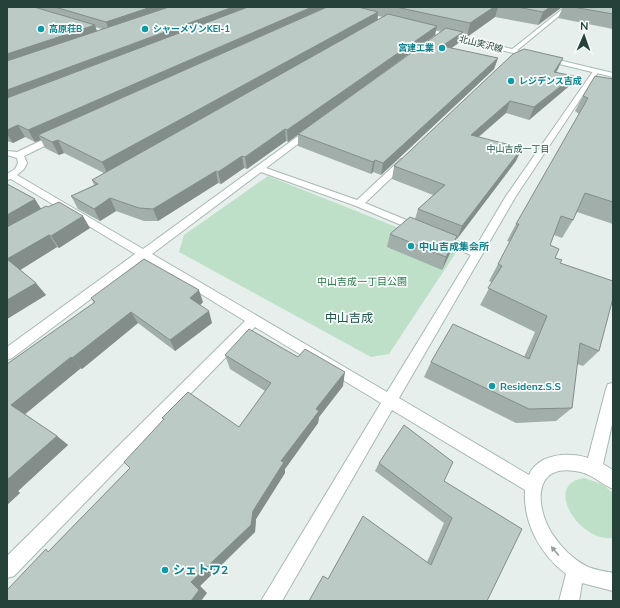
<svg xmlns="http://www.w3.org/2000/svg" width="620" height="608" viewBox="0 0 620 608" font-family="Mulish,'Noto Sans JP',sans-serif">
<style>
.green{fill:#bfe0c8}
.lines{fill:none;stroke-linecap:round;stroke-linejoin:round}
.street-casing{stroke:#a8b8b2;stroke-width:2}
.secondary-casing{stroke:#a4bbb3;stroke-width:2}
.street{fill:#fff;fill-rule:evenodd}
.secondary{fill:#fff;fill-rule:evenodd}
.wall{fill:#a1aea9;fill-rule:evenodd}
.shaded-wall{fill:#838d89}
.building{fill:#bbcac4;stroke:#838d89}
.oneway{fill:#92a09c}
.culture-dot{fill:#0f9aa8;stroke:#f7fbf9;stroke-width:1.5}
.labels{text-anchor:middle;stroke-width:3.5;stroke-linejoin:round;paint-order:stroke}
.far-culture-label{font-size:9px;font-weight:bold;fill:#0d838f;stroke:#f7fbf9;text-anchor:start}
.far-street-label{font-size:9px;fill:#24423a;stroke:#f7fbf9}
.far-neighbourhood-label{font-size:9px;fill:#1f5548;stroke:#f7fbf9}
.culture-label{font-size:10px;font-weight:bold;fill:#0d838f;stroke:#f7fbf9;text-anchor:start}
.park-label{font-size:10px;fill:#2d7a4b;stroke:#f7fbf9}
.quarter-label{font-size:12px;fill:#1f5548;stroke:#f7fbf9}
.near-culture-label{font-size:12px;font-weight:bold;fill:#0d838f;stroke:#f7fbf9;text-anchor:start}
</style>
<rect width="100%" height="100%" fill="#e6efeb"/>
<!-- green -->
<g class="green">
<polygon points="268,176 457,251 389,354 371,357 179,252 184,235"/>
<path d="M584 478 602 484 613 493V538C580 543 542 484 584 478Z"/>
</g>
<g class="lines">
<defs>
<g id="street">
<polygon points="565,7 570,7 515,52 511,52 511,50"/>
<path d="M594 70 599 71 516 196 399 398 529 475C539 453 569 452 588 458L606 389 608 384 613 383V420L603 464 613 470V489C599 483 592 473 575 471 531 464 536 510 553 535 561 547 573 559 586 566 594 570 604 571 613 573V591L582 583 579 601H559L566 574C540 554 523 523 525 490L392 410 282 601H261L381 403 255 327 14 576 7 578V556L245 321 144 259 12 358 7 360V347L135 254 11 179 7 180V174L15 169 18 163 17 158 7 155V151L17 152 53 135H59V139L24 156 27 163 24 169 17 175 143 249 308 129H314L315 131 266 168 357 200 401 159H407L408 161 407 163 365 203 421 226 422 228 421 230H413L356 206 261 172 152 254 387 392 471 255 436 240 435 238 436 236H444L475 248 506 196Z"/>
</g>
<polygon id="secondary" points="420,27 613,73 613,77 418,30 418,28"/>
</defs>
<!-- street casing -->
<use href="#street" class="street-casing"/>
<!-- secondary casing -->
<use href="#secondary" class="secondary-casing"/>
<!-- street -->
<use href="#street" class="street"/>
<!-- secondary -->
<use href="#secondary" class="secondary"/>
</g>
<!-- wall -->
<g class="wall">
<path d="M7 7 38 8 37 7H562L538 25 495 17 467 37 462 36 460 42 451 48 498 58 494 69 381 175 373 172 371 174 298 146V134L288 142 286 141 247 169 244 168 221 184 218 183 158 221H144L116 211 100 221 78 209 71 196 94 185 92 180 104 173 64 153 59 155 45 148 41 140 35 142 25 137 13 143 7 141ZM378 16 383 17 378 20ZM95 27 102 29 97 31ZM436 30 442 31 306 128 435 35Z"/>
<polygon points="563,7 613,7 613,29 558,18"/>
<polygon points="558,69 556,72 568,87 529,120 506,113 479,137 516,161 457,239 456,239 452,249 442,270 387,247 390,234 415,219 418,209 433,195 392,179 394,166"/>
<polygon points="613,79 613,224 577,212 573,220 562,238 554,235 550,245 555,258 560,263 599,351 583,366 577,364 572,408 556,421 516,423 424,377 431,362 524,357 535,332 480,305 492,283 489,281 510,242 507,241 516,224 579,114 575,111 583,96"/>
<polygon points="7,184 41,209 90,228 59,248 57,247 20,270 46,295 7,319"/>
<polygon points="91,298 203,302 200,305 212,323 175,351 138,323 82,369 81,368 25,414 57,436 68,445 18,491 20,493 7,505 7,364 94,303"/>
<polygon points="225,355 343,386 319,417 318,423 285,469 285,473 256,519 255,532 200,586 207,593 50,550 130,468 164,420 162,418 239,427 265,391 230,369"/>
<polygon points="379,463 444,481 487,601 309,601 328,579 427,562 444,523 375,471"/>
</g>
<!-- shaded-wall -->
<g class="shaded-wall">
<polygon points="151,7 181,7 109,31 106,22"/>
<polygon points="233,7 258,7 7,104 7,90"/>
<polygon points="312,7 327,7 38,135 41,140 35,142 28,130"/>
<polygon points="494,7 498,7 495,17 467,37 470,23"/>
<polygon points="550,7 562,7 538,25 543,12"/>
<polygon points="378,12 377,21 108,175 102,162"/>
<polygon points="95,25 98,35 7,66 7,54"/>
<polygon points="437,26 435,35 288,142 287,130"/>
<polygon points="463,32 460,42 440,56 442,46"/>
<polygon points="498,58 494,69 381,175 383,163"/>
<polygon points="563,58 558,69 549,83 554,72"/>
<polygon points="574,76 568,87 529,120 534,107"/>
<polygon points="510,101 506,113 466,147 471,135"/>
<polygon points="18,125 25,137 13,143 7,134 7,130"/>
<polygon points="285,129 286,141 247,169 245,157"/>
<polygon points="58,140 64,153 59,155 52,142"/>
<polygon points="522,148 516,161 457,239 462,226"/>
<polygon points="242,156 244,168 221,184 218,172"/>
<polygon points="375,160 373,172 371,174 373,162"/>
<polygon points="216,171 218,183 158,221 153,209"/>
<polygon points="110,198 116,211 100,221 94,209"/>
<polygon points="35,199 43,212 7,232 7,215"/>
<polygon points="83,216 90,228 59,248 51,236"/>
<polygon points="49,235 57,247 17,272 7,259"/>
<polygon points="457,236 452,249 442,270 446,257"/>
<polygon points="36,283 46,295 7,319 7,300"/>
<polygon points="199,290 203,302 195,310 190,298"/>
<polygon points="209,311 212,323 175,351 170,340"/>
<polygon points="131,312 138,323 82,369 72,358"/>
<polygon points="71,357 81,368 24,415 11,405"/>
<polygon points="345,372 343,386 319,417 318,423 285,469 285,473 256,519 255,532 200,586 207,593 201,601 191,601 191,582 253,511 281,461 316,409"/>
<polygon points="57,436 68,445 18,491 20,493 7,505 7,480"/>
</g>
<!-- building -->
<g class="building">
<polygon points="7,7 34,7 95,25 7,54"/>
<polygon points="55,7 151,7 106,22"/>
<polygon points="169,7 233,7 7,90 7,61"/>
<polygon points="248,7 312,7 28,130 18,125 7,130 7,98"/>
<polygon points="327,7 358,7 378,12 102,162 58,140 52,142 38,135"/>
<polygon points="396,7 494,7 470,23"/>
<polygon points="517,7 550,7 543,12"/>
<polygon points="573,7 613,7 613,14"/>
<polygon points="388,14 437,26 287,130 285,129 245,157 242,156 218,172 216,171 153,209 139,208 110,198 94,209 71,196 98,184 92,180"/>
<polygon points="446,28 463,32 442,46 498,58 383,163 375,160 373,162 298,134"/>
<polygon points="524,49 563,58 554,72 574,76 534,107 510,101 471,135 522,148 462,226 418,209 445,185 394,166 513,54"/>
<polygon points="595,76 613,79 613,202 585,193 573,220 561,216 550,245 559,249 555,258 562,260 560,263 613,281 613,298 599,351 580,343 572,408 529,409 431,362 453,324 529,359 547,316 488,288 502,266 498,264 519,224 516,224 588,98 583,96"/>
<polygon points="7,184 35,199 7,215"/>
<polygon points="59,202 83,216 51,236 49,235 7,259 7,227 46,206 48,207"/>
<polygon points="410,217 457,236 446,257 390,234"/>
<polygon points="7,259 36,283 7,300"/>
<polygon points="144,259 199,290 190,298 209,311 170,340 131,312 72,358 71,357 11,405 57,436 7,480 7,364 95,302 91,298"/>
<polygon points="249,329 298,357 305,349 345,372 316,409 319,411 281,461 284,462 253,511 251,525 191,582 199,590 191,601 7,601 7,590 46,549 48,552 130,468 124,462 164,419 162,418 188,392 239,427 271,383 225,355"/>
<polygon points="404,425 453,462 444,481 522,529 487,601 309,601 323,576 328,579 363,516 431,565 452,518 379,463"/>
</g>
<!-- one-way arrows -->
<defs><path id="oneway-solid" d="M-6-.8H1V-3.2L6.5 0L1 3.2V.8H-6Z"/></defs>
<use class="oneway" href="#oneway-solid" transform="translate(555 551) rotate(-130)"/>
<!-- markers -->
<g class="culture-dot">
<circle cx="41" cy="29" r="4"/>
<circle cx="145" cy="29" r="4"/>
<circle cx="442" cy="48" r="4"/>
<circle cx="511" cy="81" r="4"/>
<circle cx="411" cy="246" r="4"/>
<circle cx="492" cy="386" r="4"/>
<circle cx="165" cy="570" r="4"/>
</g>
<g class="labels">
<!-- far-culture labels -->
<g class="far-culture-label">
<text x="49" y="32">高原荘B</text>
<text x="153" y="32">シャーメゾンKEI-1</text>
<text x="434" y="51" text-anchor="end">宮建工業</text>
<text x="519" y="84">レジデンス吉成</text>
</g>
<!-- far-street labels -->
<g class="far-street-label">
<text transform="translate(481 44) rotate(14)" y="3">北山実沢線</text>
</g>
<!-- far-neighbourhood labels -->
<g class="far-neighbourhood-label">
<text x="518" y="152">中山吉成一丁目</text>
</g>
<!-- culture labels -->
<g class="culture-label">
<text x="419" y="250">中山吉成集会所</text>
<text x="500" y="390">Residenz.S.S</text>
</g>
<!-- park labels -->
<g class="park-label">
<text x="362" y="285">中山吉成一丁目公園</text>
</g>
<!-- quarter labels -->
<g class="quarter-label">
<text x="349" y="322">中山吉成</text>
</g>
<!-- near-culture labels -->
<g class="near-culture-label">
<text x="173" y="574">シェトワ2</text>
</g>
</g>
<!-- border -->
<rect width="620" height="608" fill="none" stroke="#24423a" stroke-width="16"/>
<!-- north arrow -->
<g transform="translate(584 36) rotate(2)" stroke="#f7fbf9" stroke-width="3" paint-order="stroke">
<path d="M0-3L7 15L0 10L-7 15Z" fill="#24423a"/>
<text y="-6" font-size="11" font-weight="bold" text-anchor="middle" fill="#24423a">N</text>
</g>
</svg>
